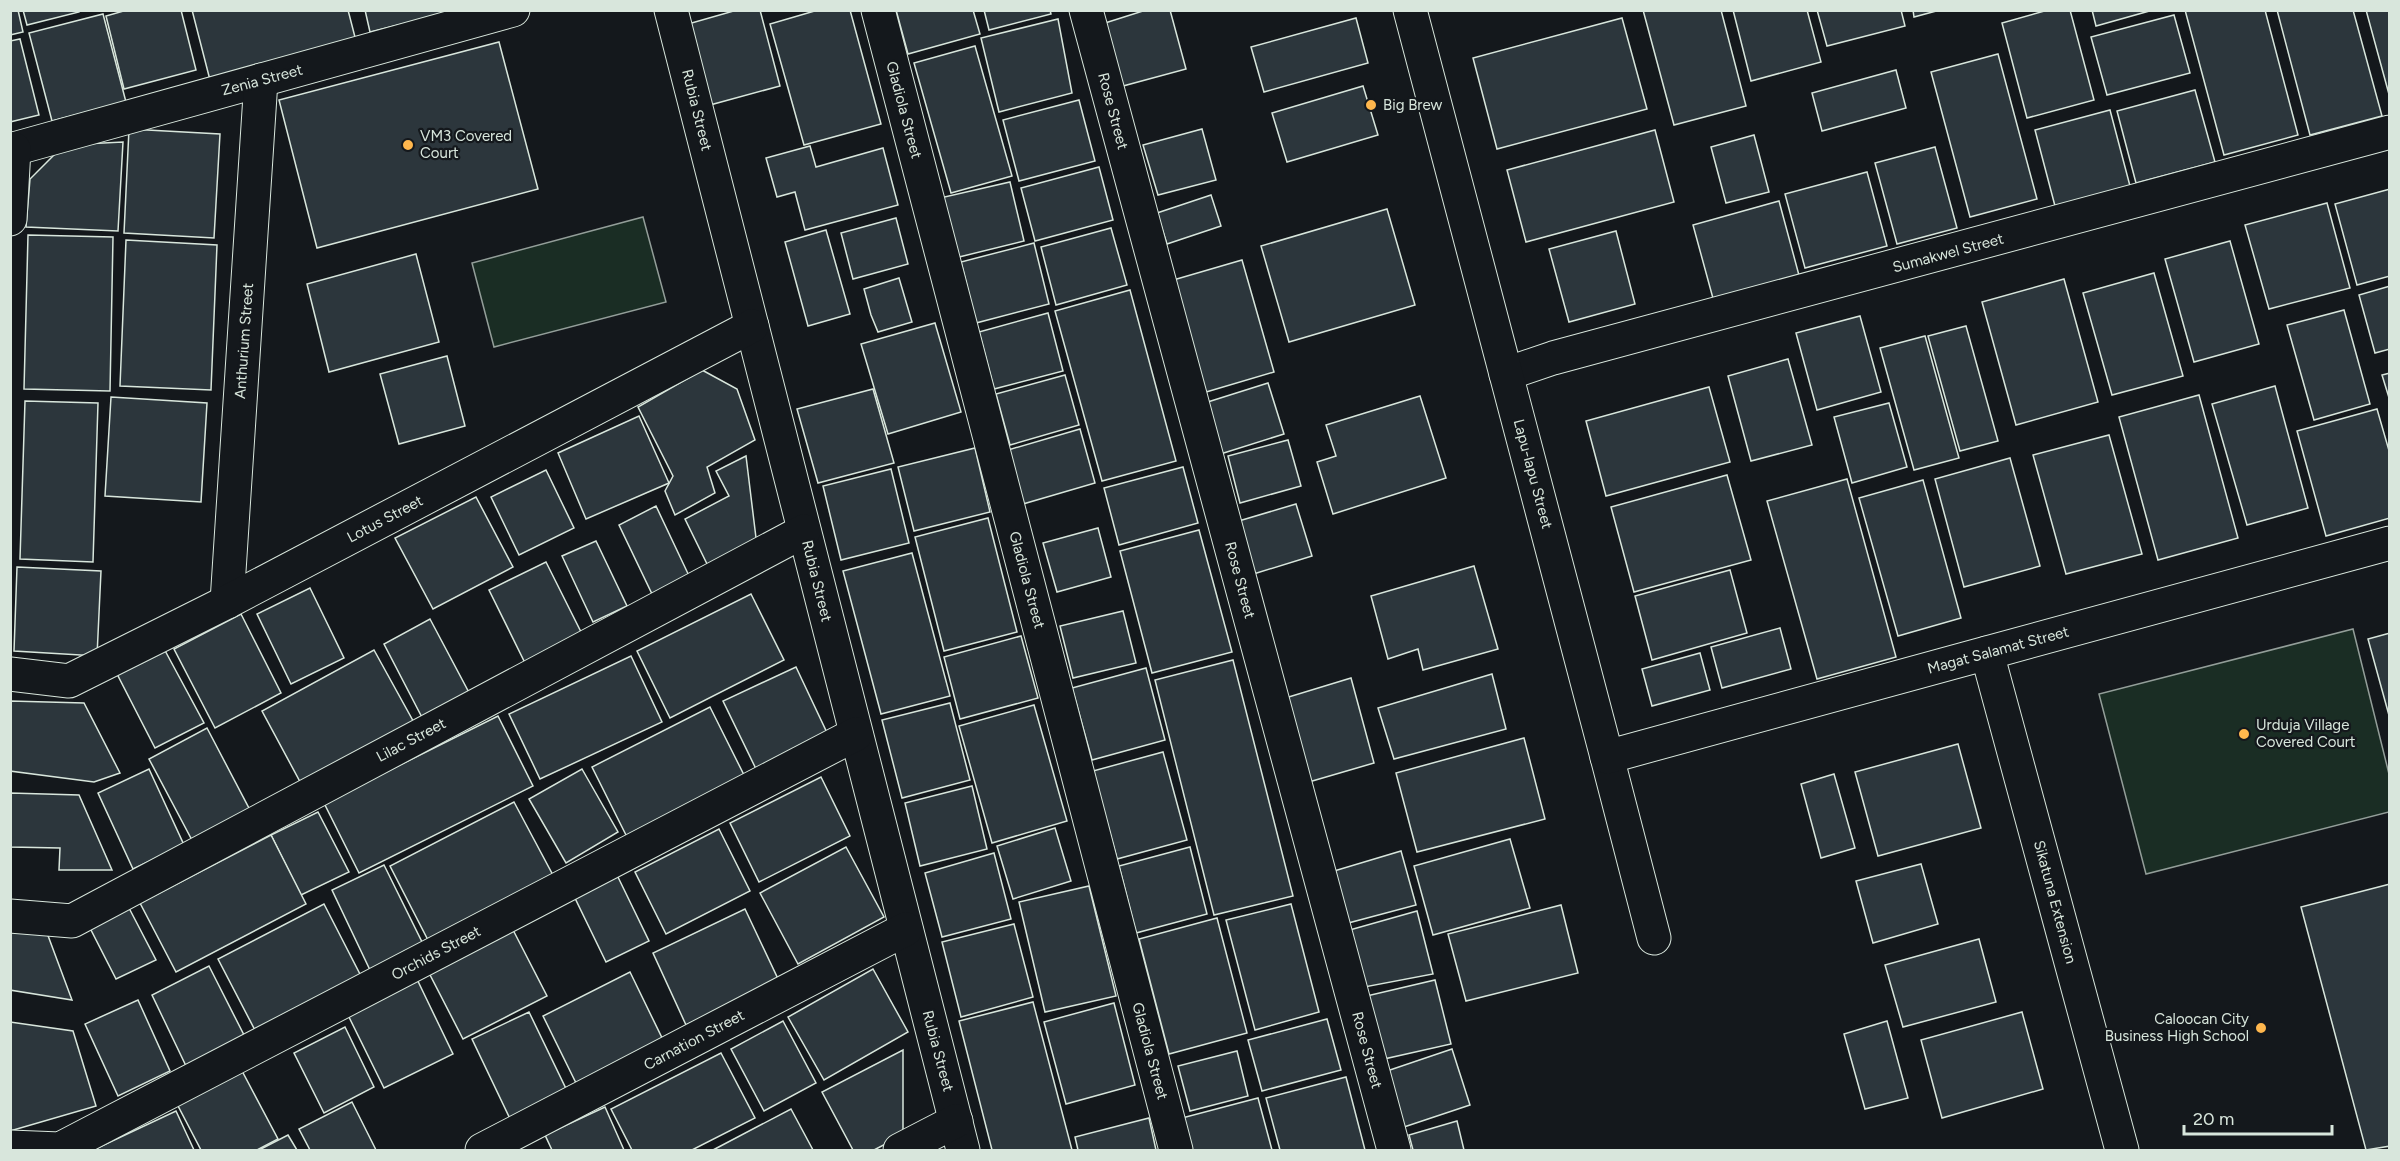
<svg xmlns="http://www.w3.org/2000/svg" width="2400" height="1161" viewBox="0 0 2400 1161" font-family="Figtree,sans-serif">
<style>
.green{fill:#1a2d24;stroke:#939e99;stroke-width:1.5}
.building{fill:#2c363c;stroke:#d8e6dc;stroke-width:1.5}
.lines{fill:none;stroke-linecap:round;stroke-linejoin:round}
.minor-casing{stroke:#d8e6dc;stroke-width:35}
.tertiary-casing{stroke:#d8e6dc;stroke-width:35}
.minor{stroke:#14181c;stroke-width:33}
.tertiary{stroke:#14181c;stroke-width:33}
.poi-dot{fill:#ffb74d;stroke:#14181c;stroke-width:2}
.labels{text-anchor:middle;stroke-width:4.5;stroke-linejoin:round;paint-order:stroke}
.street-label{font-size:15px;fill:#d8e6dc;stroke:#14181c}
.poi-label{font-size:15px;fill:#d8e6dc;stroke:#14181c;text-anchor:start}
</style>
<rect width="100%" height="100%" fill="#14181c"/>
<!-- green -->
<g class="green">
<polygon points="643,217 666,302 494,347 472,263"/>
<polygon points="2353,629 2389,774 2389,812 2146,874 2099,694"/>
</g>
<!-- building -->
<g class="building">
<polygon points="10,10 18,10 23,32 10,35"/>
<polygon points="23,10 79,10 79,12 27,25"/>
<polygon points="127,10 181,10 196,70 124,89 106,16"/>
<polygon points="192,10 348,10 356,41 210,80"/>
<polygon points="365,10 459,10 370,32"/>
<polygon points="737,10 760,10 780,86 710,105 688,24"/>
<polygon points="818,10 850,10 881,124 804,145 770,24"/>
<polygon points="896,10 973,10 980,34 908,54"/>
<polygon points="984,10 1050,10 1051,14 989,30"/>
<polygon points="1146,10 1170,10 1186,69 1123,86 1105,23"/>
<polygon points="1643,10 1721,10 1746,106 1674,125"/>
<polygon points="1733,10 1807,10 1821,62 1751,81"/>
<polygon points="1817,10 1901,10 1905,26 1827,46"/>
<polygon points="1913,10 1940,10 1914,17"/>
<polygon points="2048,10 2070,10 2094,100 2027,118 2002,23"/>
<polygon points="2092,10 2153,10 2096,26"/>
<polygon points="2185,10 2265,10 2298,135 2224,155"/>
<polygon points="2277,10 2353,10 2382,116 2310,135"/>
<polygon points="2366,10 2390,10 2390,98"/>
<polygon points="103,14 126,102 52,121 29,33"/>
<polygon points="2174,15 2190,73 2107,95 2091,37"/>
<polygon points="1356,18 1368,63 1264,92 1251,47"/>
<polygon points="1622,18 1647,109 1497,149 1473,58"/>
<polygon points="1058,19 1072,93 999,112 981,38"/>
<polygon points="20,39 39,115 10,122 10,41"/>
<polygon points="499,42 538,189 317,248 279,100"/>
<polygon points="975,46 1012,176 951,193 914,63"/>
<polygon points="1998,54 2037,199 1970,217 1931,72"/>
<polygon points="1896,70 1906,108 1822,131 1812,93"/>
<polygon points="1363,86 1378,135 1287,162 1272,113"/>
<polygon points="2195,90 2215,162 2136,183 2117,111"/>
<polygon points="1079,100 1095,161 1019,181 1003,120"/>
<polygon points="2110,110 2130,186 2055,206 2035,130"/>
<polygon points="129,129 220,134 214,238 124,233"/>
<polygon points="1202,129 1216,180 1158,195 1143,145"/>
<polygon points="1655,130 1674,202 1526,242 1507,170"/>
<polygon points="1754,135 1769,192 1726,203 1711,147"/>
<polygon points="123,142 118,231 26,227 30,179 64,145"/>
<polygon points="810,146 816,167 883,148 898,205 805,230 795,192 777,197 766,158"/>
<polygon points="1935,147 1957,228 1897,244 1875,163"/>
<polygon points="1099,167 1113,220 1035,241 1021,188"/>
<polygon points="1867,172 1887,246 1805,268 1785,194"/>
<polygon points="1010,182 1024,241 955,258 940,198"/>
<polygon points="2390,189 2390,276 2357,285 2335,204"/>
<polygon points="1211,195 1221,226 1167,244 1157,213"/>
<polygon points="1779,201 1800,279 1714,302 1693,225"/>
<polygon points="2327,203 2350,288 2269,309 2245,225"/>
<polygon points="1387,209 1415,305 1289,342 1261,246"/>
<polygon points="896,218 908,264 853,279 841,233"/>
<polygon points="1111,228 1127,285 1056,305 1041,247"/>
<polygon points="826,230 850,314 808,326 785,242"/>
<polygon points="1616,231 1635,304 1569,322 1549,249"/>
<polygon points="28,235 113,237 110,391 24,389"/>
<polygon points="126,240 217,245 211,390 120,386"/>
<polygon points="2230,241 2259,344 2194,362 2165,259"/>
<polygon points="1034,243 1049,304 976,323 961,262"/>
<polygon points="416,254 439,342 329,372 307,284"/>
<polygon points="1242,260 1274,372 1196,395 1163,283"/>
<polygon points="2154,273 2183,376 2112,395 2083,293"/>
<polygon points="899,278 912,322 878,332 871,315 864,289"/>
<polygon points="2064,279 2098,402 2016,425 1982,302"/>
<polygon points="2390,286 2390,349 2375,353 2359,295"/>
<polygon points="1130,290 1176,461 1102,481 1055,311"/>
<polygon points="2344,310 2370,404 2314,420 2287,325"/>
<polygon points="1048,313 1063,371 994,389 979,332"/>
<polygon points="1860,316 1881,392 1817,410 1796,333"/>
<polygon points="935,323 961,412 888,434 861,344"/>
<polygon points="1966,326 1998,441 1960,451 1928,336"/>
<polygon points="1925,336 1959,458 1914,470 1880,348"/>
<polygon points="447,356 465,426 399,444 380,374"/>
<polygon points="1788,359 1812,445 1751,461 1728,376"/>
<polygon points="702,370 737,389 755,440 707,467 715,493 675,515 665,491 673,476 638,407"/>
<polygon points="2390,373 2390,401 2382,375"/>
<polygon points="1065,375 1079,425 1010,445 996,394"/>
<polygon points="1268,383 1284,434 1211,457 1195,406"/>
<polygon points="2275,386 2308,508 2247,525 2212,404"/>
<polygon points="1709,387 1730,462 1606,496 1586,421"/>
<polygon points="873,389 894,463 818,483 797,409"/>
<polygon points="2199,395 2238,538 2158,560 2119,417"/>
<polygon points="1420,396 1446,478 1333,514 1317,462 1336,456 1326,425"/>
<polygon points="111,397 207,403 201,502 105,496"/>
<polygon points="25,401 98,403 93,562 20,559"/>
<polygon points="1889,403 1907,467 1852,483 1834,417"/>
<polygon points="2377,409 2390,454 2390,518 2326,536 2297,431"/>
<polygon points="639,416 669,483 586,519 558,453"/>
<polygon points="1080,429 1095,483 1023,504 1008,450"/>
<polygon points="2109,435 2142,554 2066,574 2033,455"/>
<polygon points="1288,440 1301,486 1240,503 1228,456"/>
<polygon points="975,448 990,512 914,531 898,467"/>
<polygon points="746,456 757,546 710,570 685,519 729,496 716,471"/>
<polygon points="2010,458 2040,566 1964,587 1935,479"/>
<polygon points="1183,467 1198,523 1119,545 1104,488"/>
<polygon points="891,469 909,543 841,560 823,486"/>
<polygon points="546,470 574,528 519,555 491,497"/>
<polygon points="1727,475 1751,560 1634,592 1611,507"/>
<polygon points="1847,479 1896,657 1817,679 1767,501"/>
<polygon points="1923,480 1961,618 1898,636 1859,498"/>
<polygon points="476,497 513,567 433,609 395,538"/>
<polygon points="1296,504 1312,556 1247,576 1232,523"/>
<polygon points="656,506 691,580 653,596 619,525"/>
<polygon points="988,518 1017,632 944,651 915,537"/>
<polygon points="1098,528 1111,577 1057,592 1043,543"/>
<polygon points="1199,530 1232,652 1152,673 1120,551"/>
<polygon points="596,541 627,606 593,622 562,556"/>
<polygon points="912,553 950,696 881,714 843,571"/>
<polygon points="546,562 585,640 528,669 489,590"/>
<polygon points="1474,566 1498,649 1423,670 1418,649 1388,659 1371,596"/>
<polygon points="17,567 101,571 97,656 14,651"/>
<polygon points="1730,570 1747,633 1652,660 1635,596"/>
<polygon points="310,588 344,658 291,684 257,614"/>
<polygon points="751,594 784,660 670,718 637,651"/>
<polygon points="1123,611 1136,663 1073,678 1060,626"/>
<polygon points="241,614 281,693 215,728 174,649"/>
<polygon points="430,619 474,702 427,727 384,644"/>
<polygon points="1780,628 1791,669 1722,688 1711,647"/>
<polygon points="2390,633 2390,719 2368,639"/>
<polygon points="1021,636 1038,698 960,719 944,657"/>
<polygon points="162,645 204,723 155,748 115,670"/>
<polygon points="374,650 417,728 305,791 262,711"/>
<polygon points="1700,653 1710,690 1652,706 1642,669"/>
<polygon points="631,656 662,722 540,779 509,714"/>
<polygon points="1233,660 1293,896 1214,915 1155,680"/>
<polygon points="796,667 829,737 757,771 723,701"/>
<polygon points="1146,668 1165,740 1092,760 1072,688"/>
<polygon points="1492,674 1506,729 1394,759 1378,708"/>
<polygon points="1351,678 1374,763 1302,784 1282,699"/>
<polygon points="10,701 84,703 120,773 94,782 10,771"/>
<polygon points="950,703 970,780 902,798 882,720"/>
<polygon points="1034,705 1067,821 992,843 959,726"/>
<polygon points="710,707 745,777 627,837 592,767"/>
<polygon points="498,716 533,786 359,873 324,803"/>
<polygon points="207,728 251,812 193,842 149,759"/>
<polygon points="1524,738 1545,819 1417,852 1396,773"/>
<polygon points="1958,744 1981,828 1878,856 1855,772"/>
<polygon points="1163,752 1187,840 1117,859 1093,771"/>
<polygon points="149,769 184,845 133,869 98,793"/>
<polygon points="582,769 618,832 566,863 529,799"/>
<polygon points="1834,774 1855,848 1821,858 1801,784"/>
<polygon points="821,777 850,836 759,882 730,823"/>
<polygon points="972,786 987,849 920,866 905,803"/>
<polygon points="10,793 79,795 112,870 59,870 60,848 10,847"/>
<polygon points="514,802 555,879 430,944 390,866"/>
<polygon points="318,812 349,872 301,895 271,835"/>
<polygon points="1055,828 1071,881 1013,899 997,846"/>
<polygon points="719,829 750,891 666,934 635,872"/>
<polygon points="271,835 306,904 176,972 140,903"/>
<polygon points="1510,839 1530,908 1433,935 1414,866"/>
<polygon points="846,847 884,917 798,964 760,893"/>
<polygon points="1190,847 1207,914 1136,933 1119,866"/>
<polygon points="1401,851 1416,905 1337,926 1324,874"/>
<polygon points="994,853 1011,919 942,937 925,873"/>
<polygon points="1921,864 1938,924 1873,943 1856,881"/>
<polygon points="384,865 423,944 370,970 332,890"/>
<polygon points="616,873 649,941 606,962 573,894"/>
<polygon points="2390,884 2390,1146 2366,1150 2301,907"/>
<polygon points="1089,886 1116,996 1045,1012 1019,902"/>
<polygon points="324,904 364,982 258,1036 218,959"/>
<polygon points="1291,904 1319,1012 1255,1030 1226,920"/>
<polygon points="1561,905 1578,973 1466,1001 1448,934"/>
<polygon points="129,908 156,960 116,979 90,928"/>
<polygon points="745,909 779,981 686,1025 653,953"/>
<polygon points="1417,911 1433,974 1354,989 1339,933"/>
<polygon points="1217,918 1247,1033 1169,1054 1139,939"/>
<polygon points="1014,924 1033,997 961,1017 942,942"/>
<polygon points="10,926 47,933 72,1000 10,990"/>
<polygon points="511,926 547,996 463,1039 427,969"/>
<polygon points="1979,939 1996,1002 1903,1027 1885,965"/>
<polygon points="209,966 246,1039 187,1068 152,995"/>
<polygon points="873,969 908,1032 824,1080 788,1017"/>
<polygon points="630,972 665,1044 578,1087 543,1016"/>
<polygon points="414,973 453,1054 384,1088 344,1007"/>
<polygon points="1435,980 1451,1044 1375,1061 1358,998"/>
<polygon points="138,1000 170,1071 118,1096 85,1024"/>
<polygon points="1033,1002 1072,1150 992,1150 959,1021"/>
<polygon points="1114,1003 1135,1085 1066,1104 1044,1022"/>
<polygon points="529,1012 570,1097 513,1125 472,1039"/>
<polygon points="2022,1012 2043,1089 1942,1118 1921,1040"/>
<polygon points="1327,1019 1341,1070 1262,1091 1248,1040"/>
<polygon points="783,1021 816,1083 764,1111 731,1049"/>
<polygon points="1887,1021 1908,1098 1865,1109 1844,1034"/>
<polygon points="10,1022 73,1031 96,1106 10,1131"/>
<polygon points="345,1027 374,1087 324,1113 294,1053"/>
<polygon points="1452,1049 1470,1105 1395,1130 1381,1073"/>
<polygon points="903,1050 903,1135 874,1150 853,1150 822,1092"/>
<polygon points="1237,1051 1248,1096 1190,1111 1178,1066"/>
<polygon points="721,1053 755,1118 692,1150 632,1150 611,1109"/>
<polygon points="241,1069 278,1139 257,1150 201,1150 176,1102"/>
<polygon points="1346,1077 1365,1150 1280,1150 1266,1098"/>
<polygon points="1258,1098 1272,1150 1191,1150 1182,1118"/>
<polygon points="352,1102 376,1150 310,1150 299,1129"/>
<polygon points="605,1107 624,1150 552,1150 545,1135"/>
<polygon points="791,1109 813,1150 713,1150"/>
<polygon points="176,1111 194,1150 93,1150"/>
<polygon points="1149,1118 1156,1150 1078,1150 1075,1137"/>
<polygon points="1457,1121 1464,1150 1413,1150 1409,1135"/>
<polygon points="288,1135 297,1150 259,1150"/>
</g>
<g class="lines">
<defs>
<g id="minor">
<polyline points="671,10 963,1150"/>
<polyline points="878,10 1176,1150"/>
<polyline points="1086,10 1394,1150"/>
<polyline points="10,150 513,10"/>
<polyline points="10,219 14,149"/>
<polyline points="1506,374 1553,358 2390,132"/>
<polyline points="227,602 261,80"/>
<polyline points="1987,653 2390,543"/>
<polyline points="10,674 69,681 227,602 752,326"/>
<polyline points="1607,757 1654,938"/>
<polyline points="10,916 72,921 804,531"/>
<polyline points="10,1147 60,1149 856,734"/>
<polyline points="482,1150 906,929"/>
<polyline points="900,1150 956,1121"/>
</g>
<polyline id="tertiary" points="1410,10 1607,757 1987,653 2122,1150"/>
</defs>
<!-- minor casing -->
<use href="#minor" class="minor-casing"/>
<!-- tertiary casing -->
<use href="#tertiary" class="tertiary-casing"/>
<!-- minor -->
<use href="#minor" class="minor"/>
<!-- tertiary -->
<use href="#tertiary" class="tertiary"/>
</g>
<!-- markers -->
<g class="poi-dot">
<circle cx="1371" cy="105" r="6"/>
<circle cx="408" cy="145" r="6"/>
<circle cx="2244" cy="734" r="6"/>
<circle cx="2261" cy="1028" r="6"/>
</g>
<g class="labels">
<!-- street labels -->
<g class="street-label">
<text transform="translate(262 80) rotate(-15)" y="5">Zenia Street</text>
<text transform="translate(697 110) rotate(76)" y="5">Rubia Street</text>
<text transform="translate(904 110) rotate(75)" y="5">Gladiola Street</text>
<text transform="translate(1113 111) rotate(75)" y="5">Rose Street</text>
<text transform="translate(1948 253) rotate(-15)" y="5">Sumakwel Street</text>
<text transform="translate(244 341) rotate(-86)" y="5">Anthurium Street</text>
<text transform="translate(1533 474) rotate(75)" y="5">Lapu-lapu Street</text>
<text transform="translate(385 519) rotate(-28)" y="5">Lotus Street</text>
<text transform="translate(1027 580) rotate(75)" y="5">Gladiola Street</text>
<text transform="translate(1240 580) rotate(75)" y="5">Rose Street</text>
<text transform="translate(817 581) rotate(76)" y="5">Rubia Street</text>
<text transform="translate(1998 650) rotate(-15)" y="5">Magat Salamat Street</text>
<text transform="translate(411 740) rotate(-28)" y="5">Lilac Street</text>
<text transform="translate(2055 902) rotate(75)" y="5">Sikatuna Extension</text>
<text transform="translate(436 953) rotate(-28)" y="5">Orchids Street</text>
<text transform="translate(694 1040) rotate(-28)" y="5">Carnation Street</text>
<text transform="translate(1367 1050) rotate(75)" y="5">Rose Street</text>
<text transform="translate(938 1051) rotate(75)" y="5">Rubia Street</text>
<text transform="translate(1150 1051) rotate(75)" y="5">Gladiola Street</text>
</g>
<!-- poi labels -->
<g class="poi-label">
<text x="1383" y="110">Big Brew</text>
<text x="420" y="141">VM3 Covered<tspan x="420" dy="17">Court</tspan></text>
<text x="2256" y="730">Urduja Village<tspan x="2256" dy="17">Covered Court</tspan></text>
<text x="2249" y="1024" text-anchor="end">Caloocan City<tspan x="2249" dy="17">Business High School</tspan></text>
</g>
</g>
<!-- border -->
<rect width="2400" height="1161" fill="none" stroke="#d8e6dc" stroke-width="24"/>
<!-- scale -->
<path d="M2184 1125v9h148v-9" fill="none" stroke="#d8e6dc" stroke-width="3"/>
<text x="2193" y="1125" font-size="18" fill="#d8e6dc" stroke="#14181c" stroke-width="4.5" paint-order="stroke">20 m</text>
</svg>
